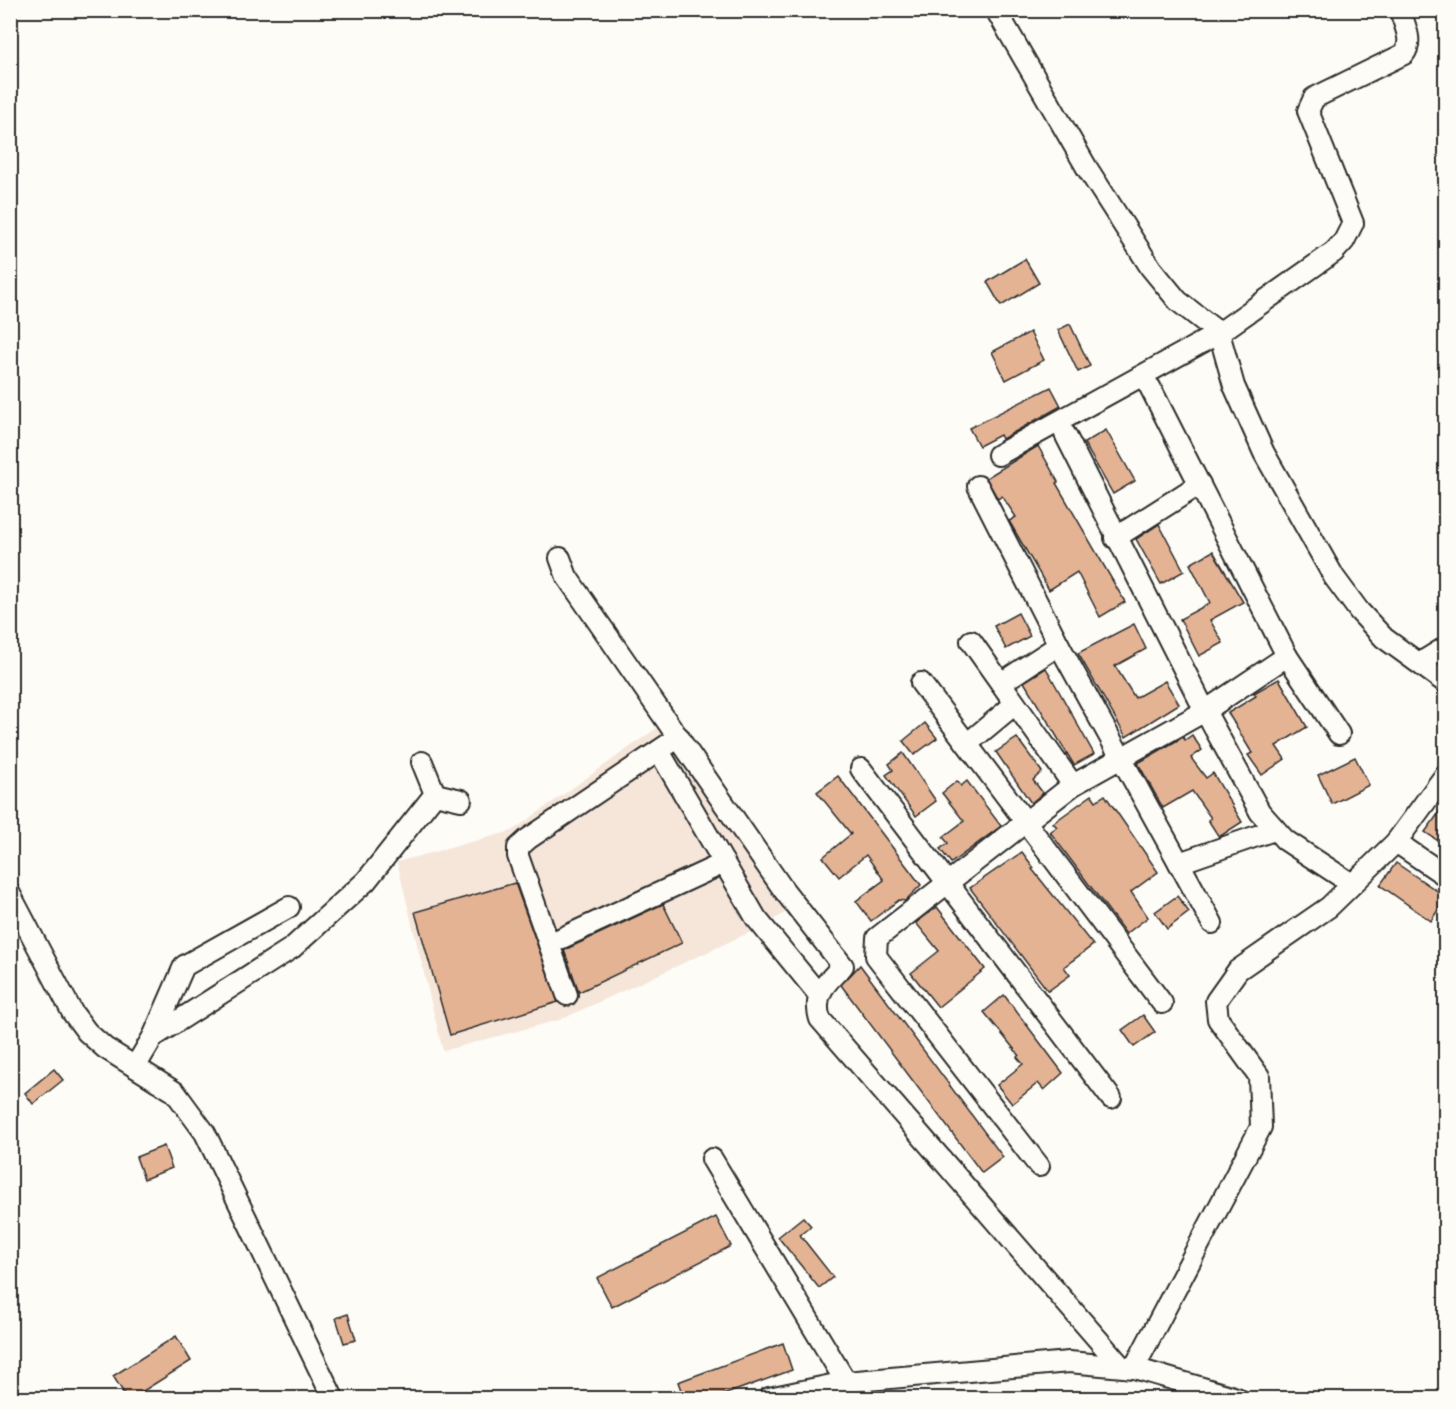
<svg xmlns="http://www.w3.org/2000/svg" width="1456" height="1409" viewBox="0 0 1456 1409" font-family="Kalam,sans-serif">
<style>
.built{fill:#f5e6d9}
.building{fill:#e3b394;stroke:#2b2b2b;stroke-width:1.5}
.lines{fill:none;stroke-linecap:round;stroke-linejoin:round}
.minor-casing{stroke:#2b2b2b;stroke-width:24}
.minor{stroke:#fdfcf7;stroke-width:20}
</style>
<rect width="100%" height="100%" fill="#fdfcf7"/>
<filter id="ink" filterUnits="userSpaceOnUse"><feTurbulence type="fractalNoise" baseFrequency=".0167" numOctaves="2"/><feDisplacementMap in="SourceGraphic" scale="12" xChannelSelector="R" yChannelSelector="G"/><feConvolveMatrix kernelMatrix="1 2 1 2 8 2 1 2 1" color-interpolation-filters="sRGB"/></filter>
<g filter="url(#ink)">
<!-- built -->
<polygon class="built" points="661,725 792,909 757,929 562,1019 443,1051 397,862 512,831"/>
<!-- building -->
<g class="building">
<polygon points="1025,259 1039,283 1001,306 987,282"/>
<polygon points="1070,324 1090,366 1078,372 1058,330"/>
<polygon points="1030,332 1044,360 1006,380 992,352"/>
<polygon points="1051,387 1061,406 1002,439 1000,435 979,446 969,428"/>
<polygon points="1106,430 1135,481 1113,494 1084,443"/>
<polygon points="1038,446 1058,482 1056,483 1125,602 1100,617 1077,572 1049,590 1009,521 1016,517 1002,496 998,499 986,478"/>
<polygon points="1159,524 1184,571 1161,584 1136,539"/>
<polygon points="1213,551 1243,602 1210,620 1223,643 1199,656 1180,619 1210,603 1190,564"/>
<polygon points="1018,613 1030,636 1006,649 994,626"/>
<polygon points="1134,624 1146,649 1115,666 1135,698 1165,681 1179,704 1126,737 1078,653"/>
<polygon points="1046,668 1094,754 1074,765 1024,682"/>
<polygon points="1279,679 1307,727 1276,746 1285,759 1262,775 1248,755 1252,753 1228,713 1256,696 1254,693"/>
<polygon points="925,723 937,738 914,755 903,741"/>
<polygon points="1192,735 1202,750 1191,758 1206,778 1213,773 1242,822 1219,837 1208,820 1211,818 1192,791 1163,808 1138,763 1183,737 1185,740"/>
<polygon points="1017,738 1042,772 1033,780 1043,793 1031,803 996,752"/>
<polygon points="903,753 936,801 916,816 886,775 893,770 889,764"/>
<polygon points="1355,757 1369,785 1332,804 1318,775"/>
<polygon points="838,776 921,885 905,901 899,900 871,921 856,901 884,880 866,855 839,877 823,857 851,834 817,792"/>
<polygon points="957,781 961,786 967,781 1001,826 951,863 940,849 948,843 943,837 964,821 942,793"/>
<polygon points="1092,795 1096,801 1105,795 1158,872 1131,892 1148,917 1126,934 1050,832 1057,827 1053,823"/>
<polygon points="1446,803 1446,846 1425,832"/>
<polygon points="1022,852 1034,868 1032,869 1093,945 1064,967 1070,975 1048,991 970,888"/>
<polygon points="1396,863 1446,897 1431,921 1380,885"/>
<polygon points="515,883 558,1002 450,1035 415,912"/>
<polygon points="1177,896 1189,912 1167,929 1155,912"/>
<polygon points="663,904 682,943 579,992 564,950"/>
<polygon points="937,907 985,969 938,1007 911,973 939,951 916,923"/>
<polygon points="860,965 1003,1157 982,1173 841,985"/>
<polygon points="1004,995 1063,1073 1044,1090 1038,1083 1012,1104 997,1085 1023,1064 1017,1057 1019,1055 984,1012"/>
<polygon points="1143,1015 1155,1032 1134,1047 1122,1030"/>
<polygon points="54,1069 63,1080 33,1104 25,1093"/>
<polygon points="164,1146 172,1168 144,1179 136,1157"/>
<polygon points="716,1217 731,1246 612,1307 597,1278"/>
<polygon points="803,1217 811,1226 800,1235 833,1277 819,1288 778,1237"/>
<polygon points="348,1314 356,1340 344,1343 336,1318"/>
<polygon points="176,1336 191,1361 132,1398 127,1398 113,1376"/>
<polygon points="783,1343 792,1370 715,1398 684,1398 678,1382"/>
</g>
<g class="lines">
<defs>
<g id="minor">
<polyline points="996,10 1087,168 1151,268 1178,301 1219,333 1234,386 1264,453 1334,577 1359,611 1384,638 1446,683"/>
<polyline points="1065,434 1205,711 1260,812 1285,840 1352,884"/>
<path d="M998 455 1219 333 1334 252 1344 241 1353 223 1308 111 1314 98 1404 54C1414 41 1404 25 1400 10"/>
<polyline points="978,486 1059,645 1212,923"/>
<polyline points="1115,538 1200,484"/>
<path d="M560 558 567 577 783 889 843 966C827 981 812 995 820 1019L1120 1365"/>
<polyline points="971,641 1073,785"/>
<polyline points="1287,656 1339,734"/>
<polyline points="1420,663 1446,647"/>
<polyline points="921,683 1162,1003"/>
<polyline points="1001,683 1059,645"/>
<polyline points="968,743 1015,704"/>
<polyline points="659,751 756,918 819,995"/>
<polyline points="861,769 1111,1098"/>
<polyline points="435,794 461,800"/>
<polyline points="1396,842 1446,876"/>
<polyline points="1179,863 1274,830"/>
<polyline points="10,894 72,1012 87,1032 105,1048 175,1092 205,1133 333,1398"/>
<polyline points="549,944 724,863"/>
<polyline points="567,995 518,856 518,848 528,839 679,737"/>
<polyline points="153,1037 184,966 289,907"/>
<polyline points="135,1067 153,1037 292,948 366,881 435,794 422,762"/>
<polyline points="712,1159 846,1382"/>
<polyline points="1039,1166 876,956 877,938 1073,785 1205,711 1287,656 1150,387"/>
<polyline points="1134,1368 1261,1127 1259,1076 1218,1019 1216,1001 1238,970 1329,907 1396,842 1446,774"/>
<polyline points="769,1398 846,1382 1069,1362 1134,1368 1237,1398"/>
</g>
</defs>
<!-- minor casing -->
<use href="#minor" class="minor-casing"/>
<!-- minor -->
<use href="#minor" class="minor"/>
</g>
</g>
<!-- margin -->
<rect width="1456" height="1409" fill="none" stroke="#fdfcf7" stroke-width="36"/>
<rect x="18" y="18" width="1420" height="1373" fill="none" stroke="#2b2b2b" stroke-width="2" filter="url(#ink)"/>
</svg>
